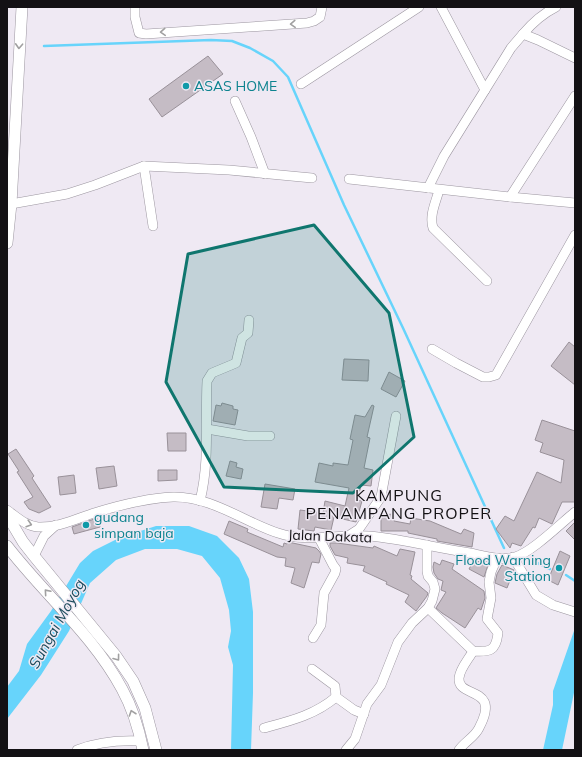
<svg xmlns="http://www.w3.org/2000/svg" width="582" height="757" viewBox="0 0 582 757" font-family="Mulish,sans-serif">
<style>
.water{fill:#67d4fb}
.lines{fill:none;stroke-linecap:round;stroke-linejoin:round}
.stream{stroke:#67d4fb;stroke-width:2.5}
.building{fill:#c5bcc5;stroke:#999199}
.minor-casing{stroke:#9c96a0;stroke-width:10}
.major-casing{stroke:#9c96a0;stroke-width:12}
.minor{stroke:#fff;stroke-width:9}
.major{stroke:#fff;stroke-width:11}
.oneway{stroke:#a1a0a1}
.marked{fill:#0f766e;fill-opacity:0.2;stroke:#0f766e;stroke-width:3;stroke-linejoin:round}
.culture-dot{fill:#0f9aa8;stroke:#efe9f3;stroke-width:1.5}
.labels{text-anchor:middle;stroke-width:3;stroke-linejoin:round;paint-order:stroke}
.culture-label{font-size:14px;fill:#0d838f;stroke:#efe9f3;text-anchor:start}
.street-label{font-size:14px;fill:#131114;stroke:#efe9f3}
.water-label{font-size:15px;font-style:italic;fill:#1e4d5d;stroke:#efe9f3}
.quarter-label{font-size:16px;letter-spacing:1px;fill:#131114;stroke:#efe9f3}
</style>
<rect width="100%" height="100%" fill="#efe9f3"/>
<!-- water -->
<g class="water">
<polygon points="156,526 189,526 217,536 239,558 249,579 253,612 253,693 251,750 231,750 233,665 228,647 231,631 229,610 220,578 202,556 177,549 145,549 116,560 90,583 69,631 41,675 7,719 7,687 19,671 27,644 51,611 80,563 93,551 119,538"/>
<polygon points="575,628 575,688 562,750 543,750 553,705 553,691"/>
</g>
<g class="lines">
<!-- stream -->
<g class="stream">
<polyline points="44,46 211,40 232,41 250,48 273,61 288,77 344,205 403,328 504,548"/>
<polyline points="529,559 550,569"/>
<polyline points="566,575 575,581"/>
</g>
</g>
<!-- building -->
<g class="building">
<polygon points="208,56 223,74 162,117 149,99"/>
<polygon points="569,342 575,347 575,385 551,366"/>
<polygon points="344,359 369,360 368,381 342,380"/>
<polygon points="389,372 405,381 396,397 381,389"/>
<polygon points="222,403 233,406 233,409 238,410 235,425 213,421 216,405 221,406"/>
<polygon points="372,405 374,406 367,437 370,438 364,468 373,470 371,486 361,485 358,500 362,501 356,522 334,517 331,530 315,527 314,531 298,529 300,510 323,513 325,501 345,506 349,488 315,482 319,463 333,466 333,463 348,465 353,440 350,439 355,415 365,417"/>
<polygon points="542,420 575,431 575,502 562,502 552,524 539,518 535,528 533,527 521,546 512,543 510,548 496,529 505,516 514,521 537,472 561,483 564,460 540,452 543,443 535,440"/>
<polygon points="167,433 186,433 186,451 168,451"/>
<polygon points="16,449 34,476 32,478 51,507 39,513 29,509 24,502 33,497 17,472 19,471 8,454"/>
<polygon points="230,461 237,463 236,467 243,469 241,479 226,476"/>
<polygon points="114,466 117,486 99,489 96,468"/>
<polygon points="158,470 177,470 177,480 158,481"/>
<polygon points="74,475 76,493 60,495 58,477"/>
<polygon points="265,484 295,489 293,500 279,498 277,509 261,507"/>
<polygon points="394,514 394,521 410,524 411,518 430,521 461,534 464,529 474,533 472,547 437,541 437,539 408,533 408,531 381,531 381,515"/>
<polygon points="97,518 100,527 74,534 72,527"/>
<polygon points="229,521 248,529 247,532 283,547 284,543 287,544 288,542 316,548 319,551 321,554 319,563 312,562 304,588 291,583 295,568 285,566 286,558 277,557 224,534"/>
<polygon points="575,522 575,540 566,531"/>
<polygon points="330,543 337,543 373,548 374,546 397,556 400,549 415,552 410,575 412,576 411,579 428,593 427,596 416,611 405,602 409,595 386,584 387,582 363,571 365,566 347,563 348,558 335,555 330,546"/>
<polygon points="560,551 570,556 558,585 548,580"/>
<polygon points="442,560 454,564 452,569 484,591 485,598 481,610 478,608 465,628 442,613 436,608 446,592 441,590 443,581 438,579 434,573 433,567 434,562 440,565"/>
<polygon points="474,560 488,565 484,577 469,569"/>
<polygon points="502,565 514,570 507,588 495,583 497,574"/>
</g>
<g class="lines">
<defs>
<g id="minor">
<polyline points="135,7 135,17 139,33 146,34 307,23 314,21 320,17 322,7"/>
<polyline points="441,7 485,90"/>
<path d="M523 34C533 22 542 14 556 7"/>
<polyline points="301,84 419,7"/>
<polyline points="235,101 251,137 265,174"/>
<polyline points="144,166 153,226"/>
<polyline points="349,179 510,197 575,203"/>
<polyline points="428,188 444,156 485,90 511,48 523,34 538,40 575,58"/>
<path d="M439 190C436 202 429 215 433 228L487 281"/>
<polyline points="510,197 575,96"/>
<polyline points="11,204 67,194 95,185 144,166 229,170 312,178"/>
<polyline points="432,349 456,363 483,377 489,377 496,375 575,235"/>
<polyline points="207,429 248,436 270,436"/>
<path d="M200 501C210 460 205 423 207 381L212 373 236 363 242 338 248 333 249 320"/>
<path d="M7 510C17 517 26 526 38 527 57 528 76 519 94 513 120 505 146 498 173 497 211 496 244 522 278 533 307 543 339 534 369 536 403 539 436 548 470 553 484 556 500 561 515 557 532 552 560 524 575 512"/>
<polyline points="348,536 359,529 381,497 396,416"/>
<polyline points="34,556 44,536 56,525"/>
<polyline points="513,557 536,595 553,605 575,612"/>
<path d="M428 608 473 651C489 652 496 652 498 633L487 619 491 598 489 582 491 572 497 558"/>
<polyline points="313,638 321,625 324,593 335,573 336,569 333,565 319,538"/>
<polyline points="312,669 335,686 336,697"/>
<path d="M264 728C290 721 315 715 336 697L354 710 364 714"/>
<path d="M77 750C97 742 119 740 141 741"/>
<polyline points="346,750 355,739 367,704 381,685 398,642 412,623 428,608 432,601 435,589 433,582 428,576 427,571 427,545"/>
<path d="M459 750C464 742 475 737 479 728 502 685 457 699 459 678 460 668 469 659 473 651"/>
</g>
<g id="major">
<polyline points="7,243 11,204 22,7"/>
<polyline points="7,515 23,542 34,556 116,656 133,681 145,708 156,750"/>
<path d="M7 546C44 594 93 635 122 689 132 707 139 730 143 750"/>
</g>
</defs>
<!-- minor casing -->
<use href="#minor" class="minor-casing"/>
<!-- major casing -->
<use href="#major" class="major-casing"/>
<!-- minor -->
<use href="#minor" class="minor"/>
<!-- major -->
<use href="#major" class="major"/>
</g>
<!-- one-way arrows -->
<defs><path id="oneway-chevron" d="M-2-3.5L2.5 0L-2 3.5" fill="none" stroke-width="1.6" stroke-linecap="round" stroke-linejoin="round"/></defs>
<g class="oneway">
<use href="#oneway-chevron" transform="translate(293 24) rotate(177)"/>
<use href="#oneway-chevron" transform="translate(163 32) rotate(176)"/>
<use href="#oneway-chevron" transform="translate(19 46) rotate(93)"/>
<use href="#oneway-chevron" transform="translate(29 524) rotate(17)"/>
<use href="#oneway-chevron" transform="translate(47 592) rotate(-131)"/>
<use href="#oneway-chevron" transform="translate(117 658) rotate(53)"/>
<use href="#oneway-chevron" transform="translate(132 713) rotate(-109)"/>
</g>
<!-- marked area -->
<path class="marked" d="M314 225 389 313 414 437 353 493 224 487 166 382 188 254Z"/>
<!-- markers -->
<g class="culture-dot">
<circle cx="186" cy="86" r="4"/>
<circle cx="86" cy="525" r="4"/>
<circle cx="559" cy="568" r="4"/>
</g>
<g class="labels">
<!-- culture labels -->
<g class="culture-label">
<text x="194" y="91">ASAS HOME</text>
<text x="94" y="522">gudang<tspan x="94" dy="16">simpan baja</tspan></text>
<text x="551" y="565" text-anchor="end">Flood Warning<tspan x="551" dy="16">Station</tspan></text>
</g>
<!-- street labels -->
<g class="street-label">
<text transform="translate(330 536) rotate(2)" y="5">Jalan Dakata</text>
</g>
<!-- water labels -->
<g class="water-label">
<text transform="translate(57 624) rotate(-61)" y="5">Sungai Moyog</text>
</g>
<!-- quarter labels -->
<g class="quarter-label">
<text x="399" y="501">KAMPUNG<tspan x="399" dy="18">PENAMPANG PROPER</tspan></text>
</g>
</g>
<!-- border -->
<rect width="582" height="757" fill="none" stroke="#131114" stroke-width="16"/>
</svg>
